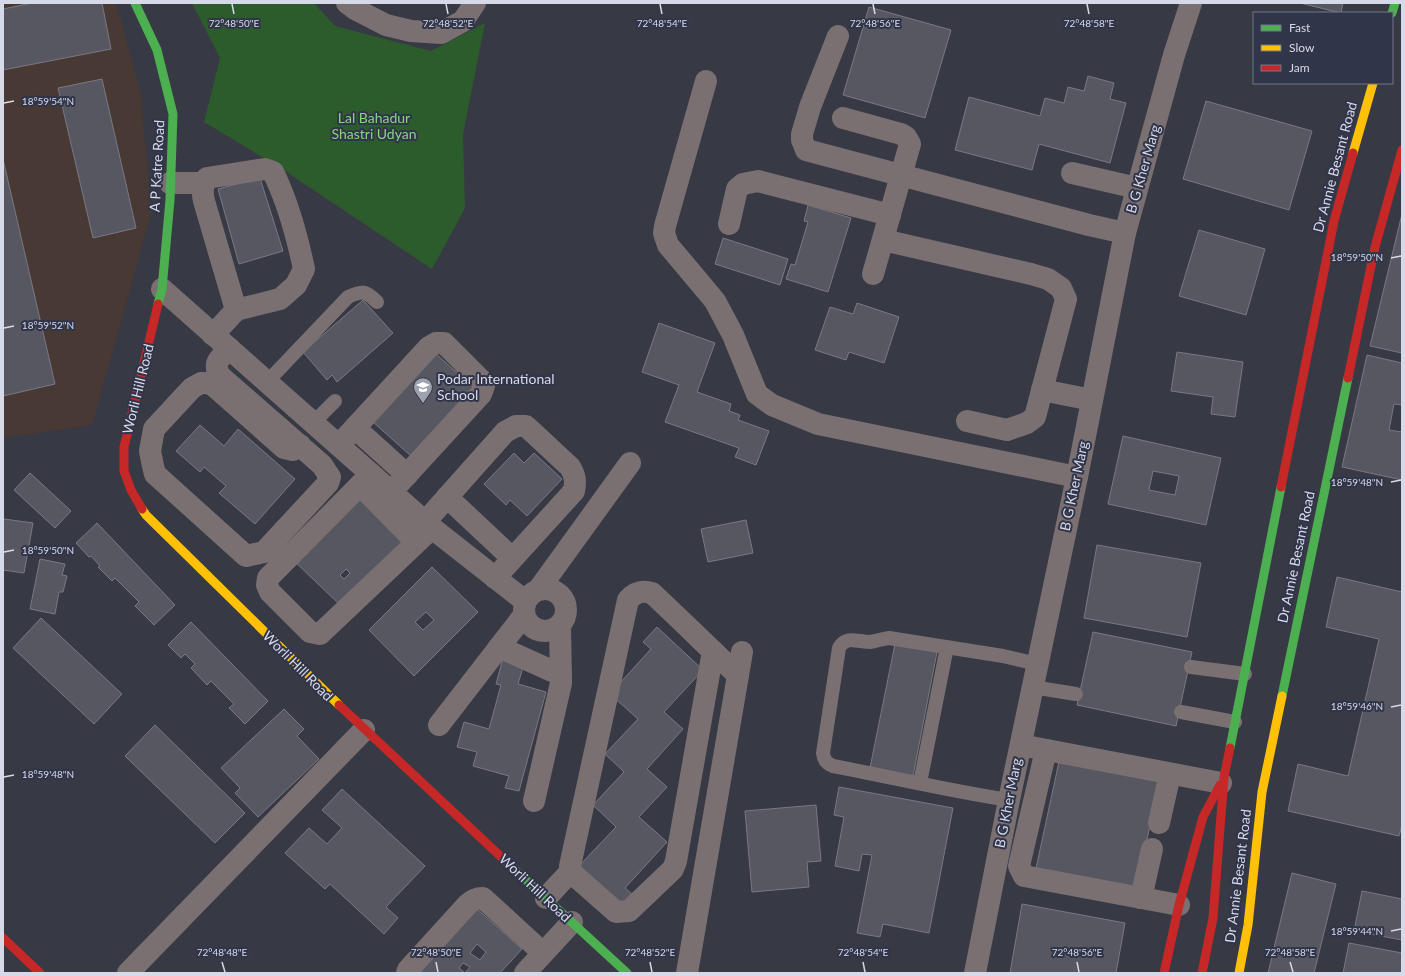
<svg xmlns="http://www.w3.org/2000/svg" width="1405" height="976" viewBox="0 0 1405 976" font-family="Lato,sans-serif">
<style>
.industrial{fill:#493934}
.green{fill:#2c5c2c}
.building{fill:#575761;stroke:#797883;fill-rule:evenodd}
.lines{fill:none;stroke-linecap:round;stroke-linejoin:round}
.lane{stroke:#7a7072;stroke-width:14}
.street{stroke:#7a7072;stroke-width:22}
.fast{stroke:#4caf50;stroke-width:9}
.slow{stroke:#ffc107;stroke-width:9}
.jam{stroke:#c62828;stroke-width:9}
.ticks{fill:none;stroke:#d6d9e7;stroke-width:1.5}
.labels{text-anchor:middle;stroke-width:4;stroke-linejoin:round;paint-order:stroke}
.park-label{font-size:14px;fill:#84d67f;stroke:#31354a}
.street-label{font-size:14px;fill:#d6d9e7;stroke:#31354a}
.poi-label{font-size:14px;fill:#d6d9e7;stroke:#31354a;text-anchor:start}
.ticks-label{font-size:10px;text-anchor:middle;fill:#d6d9e7;stroke:#31354a;stroke-width:4;stroke-linejoin:round;paint-order:stroke}
</style>
<rect width="100%" height="100%" fill="#373944"/>
<!-- industrial -->
<polygon class="industrial" points="3,3 115,3 119,12 141,96 151,213 92,425 3,438"/>
<!-- green -->
<polygon class="green" points="192,3 314,3 335,26 431,51 485,23 463,134 465,208 432,269 282,169 204,122 220,58"/>
<!-- building -->
<g class="building">
<polygon points="32,3 102,3 111,49 3,70 3,9"/>
<polygon points="1300,3 1343,3 1341,13"/>
<polygon points="869,7 951,30 925,118 843,95"/>
<polygon points="1088,76 1114,83 1110,99 1126,103 1110,163 1039,144 1032,170 955,150 969,97 1040,116 1045,98 1064,103 1068,87 1084,91"/>
<polygon points="102,79 136,228 93,238 58,88"/>
<polygon points="1206,101 1312,131 1289,210 1183,179"/>
<polygon points="3,159 55,384 3,396"/>
<polygon points="260,178 283,251 239,264 218,189"/>
<polygon points="808,205 851,218 828,292 786,279 791,264 795,265 808,222 804,221"/>
<polygon points="1402,214 1402,353 1370,346"/>
<polygon points="1199,230 1265,249 1246,315 1179,296"/>
<polygon points="723,238 788,259 780,285 715,264"/>
<polygon points="363,300 393,333 337,382 332,375 327,380 303,352"/>
<polygon points="857,303 899,317 884,363 849,352 846,360 815,350 830,307 853,314"/>
<polygon points="659,323 715,343 697,392 731,404 729,411 740,415 738,420 769,431 756,465 735,457 739,448 665,422 679,385 642,372"/>
<polygon points="1177,352 1243,362 1235,417 1211,414 1213,397 1171,391"/>
<polygon points="435,353 473,387 411,456 373,422"/>
<polygon points="1367,355 1402,363 1402,405 1394,404 1389,430 1402,432 1402,480 1342,467"/>
<polygon points="200,425 224,446 238,429 295,479 255,524 219,493 226,486 204,467 200,472 176,451"/>
<path d="M1123 436 1221 458 1206 525 1108 504ZM1153 471 1179 476 1175 495 1149 490Z"/>
<polygon points="514,453 524,463 534,453 562,479 527,516 510,500 506,505 484,484"/>
<polygon points="30,473 71,511 55,528 14,490"/>
<path d="M360 492 405 540 338 603 291 558ZM346 569 350 573 344 579 340 575Z"/>
<polygon points="4,519 33,523 24,573 3,570 3,526"/>
<polygon points="746,520 753,553 708,562 701,529"/>
<polygon points="97,523 175,605 154,625 135,606 139,602 115,578 112,581 98,567 100,566 91,556 89,557 76,543"/>
<polygon points="1097,545 1201,563 1187,637 1084,618"/>
<polygon points="40,559 65,564 62,575 67,576 63,592 59,592 55,614 30,609"/>
<path d="M432 567 478 612 414 676 369 630ZM426 612 434 620 423 630 415 622Z"/>
<polygon points="1337,577 1402,592 1402,825 1399,836 1288,811 1298,764 1348,776 1379,639 1326,627"/>
<polygon points="41,618 122,694 94,724 13,648"/>
<polygon points="191,622 268,701 245,724 229,708 234,704 211,681 207,685 191,668 195,664 185,654 181,658 168,645"/>
<polygon points="657,627 703,670 664,712 683,729 647,769 667,787 639,817 667,842 625,888 634,896 623,907 579,866 616,827 593,805 624,772 605,754 638,719 610,694 651,649 643,642"/>
<polygon points="1093,632 1192,652 1176,726 1077,705"/>
<polygon points="895,644 937,652 913,776 870,768"/>
<polygon points="503,658 524,664 518,684 546,692 519,791 505,788 509,776 473,766 477,752 457,747 464,722 489,729 501,685 496,684"/>
<polygon points="284,709 304,729 297,736 319,759 258,817 235,793 240,788 221,768"/>
<polygon points="155,725 245,813 215,843 125,756"/>
<polygon points="1060,757 1160,779 1135,895 1035,873"/>
<polygon points="839,787 953,808 929,933 883,924 880,937 857,933 872,855 862,854 859,871 835,866 844,817 834,815"/>
<polygon points="342,789 425,866 386,907 398,918 384,934 330,884 325,889 285,853 309,828 327,844 342,828 322,810"/>
<polygon points="816,805 821,861 807,862 809,887 752,892 745,811"/>
<polygon points="1292,873 1336,884 1314,973 1268,973"/>
<polygon points="1362,891 1402,899 1402,940 1354,931"/>
<polygon points="1022,904 1125,923 1116,973 1010,973"/>
<path d="M477 909 522 949 500 973H465L470 967 463 963 459 968 465 973H423L421 971ZM477 944 486 952 480 960 470 953Z"/>
<polygon points="1349,943 1402,953 1402,973 1343,973"/>
</g>
<g class="lines">
<!-- lane -->
<g class="lane">
<path d="M267 382 348 297C363 290 366 291 377 302"/>
<polyline points="313,423 335,401"/>
<polyline points="1191,667 1245,674"/>
<polyline points="1032,687 1076,694"/>
<polyline points="1181,712 1235,722"/>
<polyline points="920,783 947,647"/>
<path d="M1009 800C950 791 891 777 833 766 826 763 824 760 823 753L839 648C846 635 858 642 870 642 876 641 882 639 889 638L1003 656 1037 664"/>
</g>
<!-- street -->
<g class="street">
<polyline points="347,3 355,9 386,25 411,31 441,33 463,21 475,3"/>
<polyline points="838,36 810,107 802,134 802,140 806,150 1089,225 1125,233"/>
<polyline points="706,81 665,226 664,233 668,245 715,301 733,335 757,394 772,405 818,424 1077,477"/>
<polyline points="843,118 901,134 906,137 910,144 873,274"/>
<polyline points="1072,173 1137,188"/>
<polyline points="170,183 204,183"/>
<polyline points="729,224 737,189 743,184 758,181 890,215"/>
<polyline points="883,240 1031,274 1048,279 1061,288 1066,299 1035,417 1027,423 1007,430 967,421"/>
<polyline points="162,289 432,528 525,601"/>
<path d="M213 335 236 310 204 201C202 192 202 186 207 178L265 169 273 172C288 202 297 236 304 269L296 285 280 299 236 310"/>
<path d="M229 348C220 359 212 362 220 376L322 465 330 477 328 483 264 552 246 556 155 474 153 466 150 451 154 429 192 388 201 383H207L213 385 284 448 293 450 300 445"/>
<polyline points="1042,390 1092,400"/>
<polyline points="355,428 407,475"/>
<polyline points="339,445 429,347 436,343 444,343 480,379 484,386 481,394 391,492"/>
<polyline points="371,474 268,578 267,585 270,592 310,632 320,634 432,528"/>
<polyline points="360,485 416,542"/>
<polyline points="447,497 512,558"/>
<path d="M425 522 505 432 516 426H526L570 467C575 475 576 481 574 491L495 578"/>
<circle cx="545" cy="610" r="21"/>
<polyline points="539,589 630,463"/>
<polyline points="499,647 561,675"/>
<path d="M713 651 676 861 673 869 629 911 616 912 574 875 571 871 570 866 628 600C635 592 642 590 652 593 681 620 709 648 738 675"/>
<polyline points="439,725 524,615"/>
<polyline points="1031,747 1221,783"/>
<polyline points="1046,750 1019,866 1024,876 1179,905"/>
<polyline points="534,801 561,683 560,626"/>
<polyline points="1159,823 1170,774"/>
<polyline points="546,898 571,871"/>
<polyline points="1141,898 1152,849"/>
<polyline points="128,973 364,730"/>
<path d="M407 973 408 970 468 904C473 900 476 898 483 898L543 953"/>
<polyline points="525,973 572,922"/>
<polyline points="687,973 742,652"/>
<polyline points="975,973 1009,800 1077,477 1125,233 1174,55 1191,3"/>
</g>
<!-- fast -->
<g class="fast">
<polyline points="135,3 157,50 173,114 170,200 162,289 158,304"/>
<polyline points="1392,13 1395,3"/>
<polyline points="1282,696 1348,378"/>
<polyline points="1230,748 1281,487"/>
<polyline points="513,868 627,973"/>
</g>
<!-- slow -->
<g class="slow">
<polyline points="1353,153 1373,83"/>
<polyline points="142,509 146,515 339,705"/>
<polyline points="1239,973 1248,925 1262,792 1282,696"/>
</g>
<!-- jam -->
<g class="jam">
<polyline points="1348,378 1375,247 1402,150"/>
<polyline points="1281,487 1334,221 1353,153"/>
<polyline points="142,509 131,490 124,471 124,447 158,304"/>
<polyline points="339,705 513,868"/>
<polyline points="3,938 40,973"/>
<polyline points="1164,973 1179,905 1203,817 1220,785"/>
<polyline points="1202,973 1213,918 1224,777 1230,748"/>
</g>
</g>
<!-- ticks -->
<path class="ticks" d="M232 4 234 14M446 4 448 14M660 4 662 14M873 4 875 14M1087 4 1089 14M4 103 14 101M1391 258 1401 256M4 328 14 326M1391 482 1401 480M4 552 14 550M1391 707 1401 705M4 777 14 775M1391 931 1401 929M222 962 225 972M436 962 438 972M650 962 652 972M863 962 865 972M1077 962 1079 972M1290 962 1293 972"/>
<!-- icons -->
<defs>
<symbol id="school-pin" viewBox="-11 -11 22 30"><path d="M0 17L-7.5 6A9.5 9.5 0 1 1 7.5 6Z" fill="#9ea1ae" stroke="#31354a"/><path d="M0-5L7-2L0 1L-7-2ZM-4 1L0 2.5L4 1V4Q0 6-4 4Z" fill="#fff"/></symbol>
</defs>
<g fill-rule="evenodd">
<use href="#school-pin" x="412" y="376" width="22" height="30"/>
</g>
<g class="labels">
<!-- park labels -->
<g class="park-label">
<text x="374" y="123">Lal Bahadur<tspan x="374" dy="16">Shastri Udyan</tspan></text>
</g>
<!-- street labels -->
<g class="street-label">
<text transform="translate(157 166) rotate(-87)" y="5">A P Katre Road</text>
<text transform="translate(1335 167) rotate(-75)" y="5">Dr Annie Besant Road</text>
<text transform="translate(1143 169) rotate(-74)" y="5">B G Kher Marg</text>
<text transform="translate(138 389) rotate(-76)" y="5">Worli Hill Road</text>
<text transform="translate(1074 486) rotate(-78)" y="5">B G Kher Marg</text>
<text transform="translate(1296 557) rotate(-78)" y="5">Dr Annie Besant Road</text>
<text transform="translate(298 666) rotate(45)" y="5">Worli Hill Road</text>
<text transform="translate(1008 803) rotate(-79)" y="5">B G Kher Marg</text>
<text transform="translate(1238 876) rotate(-83)" y="5">Dr Annie Besant Road</text>
<text transform="translate(535 888) rotate(43)" y="5">Worli Hill Road</text>
</g>
<!-- poi labels -->
<g class="poi-label">
<text x="437" y="384">Podar International<tspan x="437" dy="16">School</tspan></text>
</g>
</g>
<g class="ticks-label">
<text x="234" y="27">72°48'50"E</text>
<text x="448" y="27">72°48'52"E</text>
<text x="662" y="27">72°48'54"E</text>
<text x="875" y="27">72°48'56"E</text>
<text x="1089" y="27">72°48'58"E</text>
<text x="48" y="105">18°59'54"N</text>
<text x="1357" y="261">18°59'50"N</text>
<text x="48" y="329">18°59'52"N</text>
<text x="1357" y="486">18°59'48"N</text>
<text x="48" y="554">18°59'50"N</text>
<text x="1357" y="710">18°59'46"N</text>
<text x="48" y="778">18°59'48"N</text>
<text x="1357" y="935">18°59'44"N</text>
<text x="222" y="956">72°48'48"E</text>
<text x="436" y="956">72°48'50"E</text>
<text x="650" y="956">72°48'52"E</text>
<text x="863" y="956">72°48'54"E</text>
<text x="1077" y="956">72°48'56"E</text>
<text x="1290" y="956">72°48'58"E</text>
</g>
<!-- border -->
<rect width="1405" height="976" fill="none" stroke="#d6d9e7" stroke-width="8"/>
<!-- legend -->
<rect x="1253" y="12" width="140" height="72" fill="#31354a" stroke="#737789"/>
<rect x="1261" y="25" width="20" height="6" fill="#4caf50" stroke="#737789"/>
<text x="1289" y="32" font-size="12" fill="#d6d9e7">Fast</text>
<rect x="1261" y="45" width="20" height="6" fill="#ffc107" stroke="#737789"/>
<text x="1289" y="52" font-size="12" fill="#d6d9e7">Slow</text>
<rect x="1261" y="65" width="20" height="6" fill="#c62828" stroke="#737789"/>
<text x="1289" y="72" font-size="12" fill="#d6d9e7">Jam</text>
</svg>
